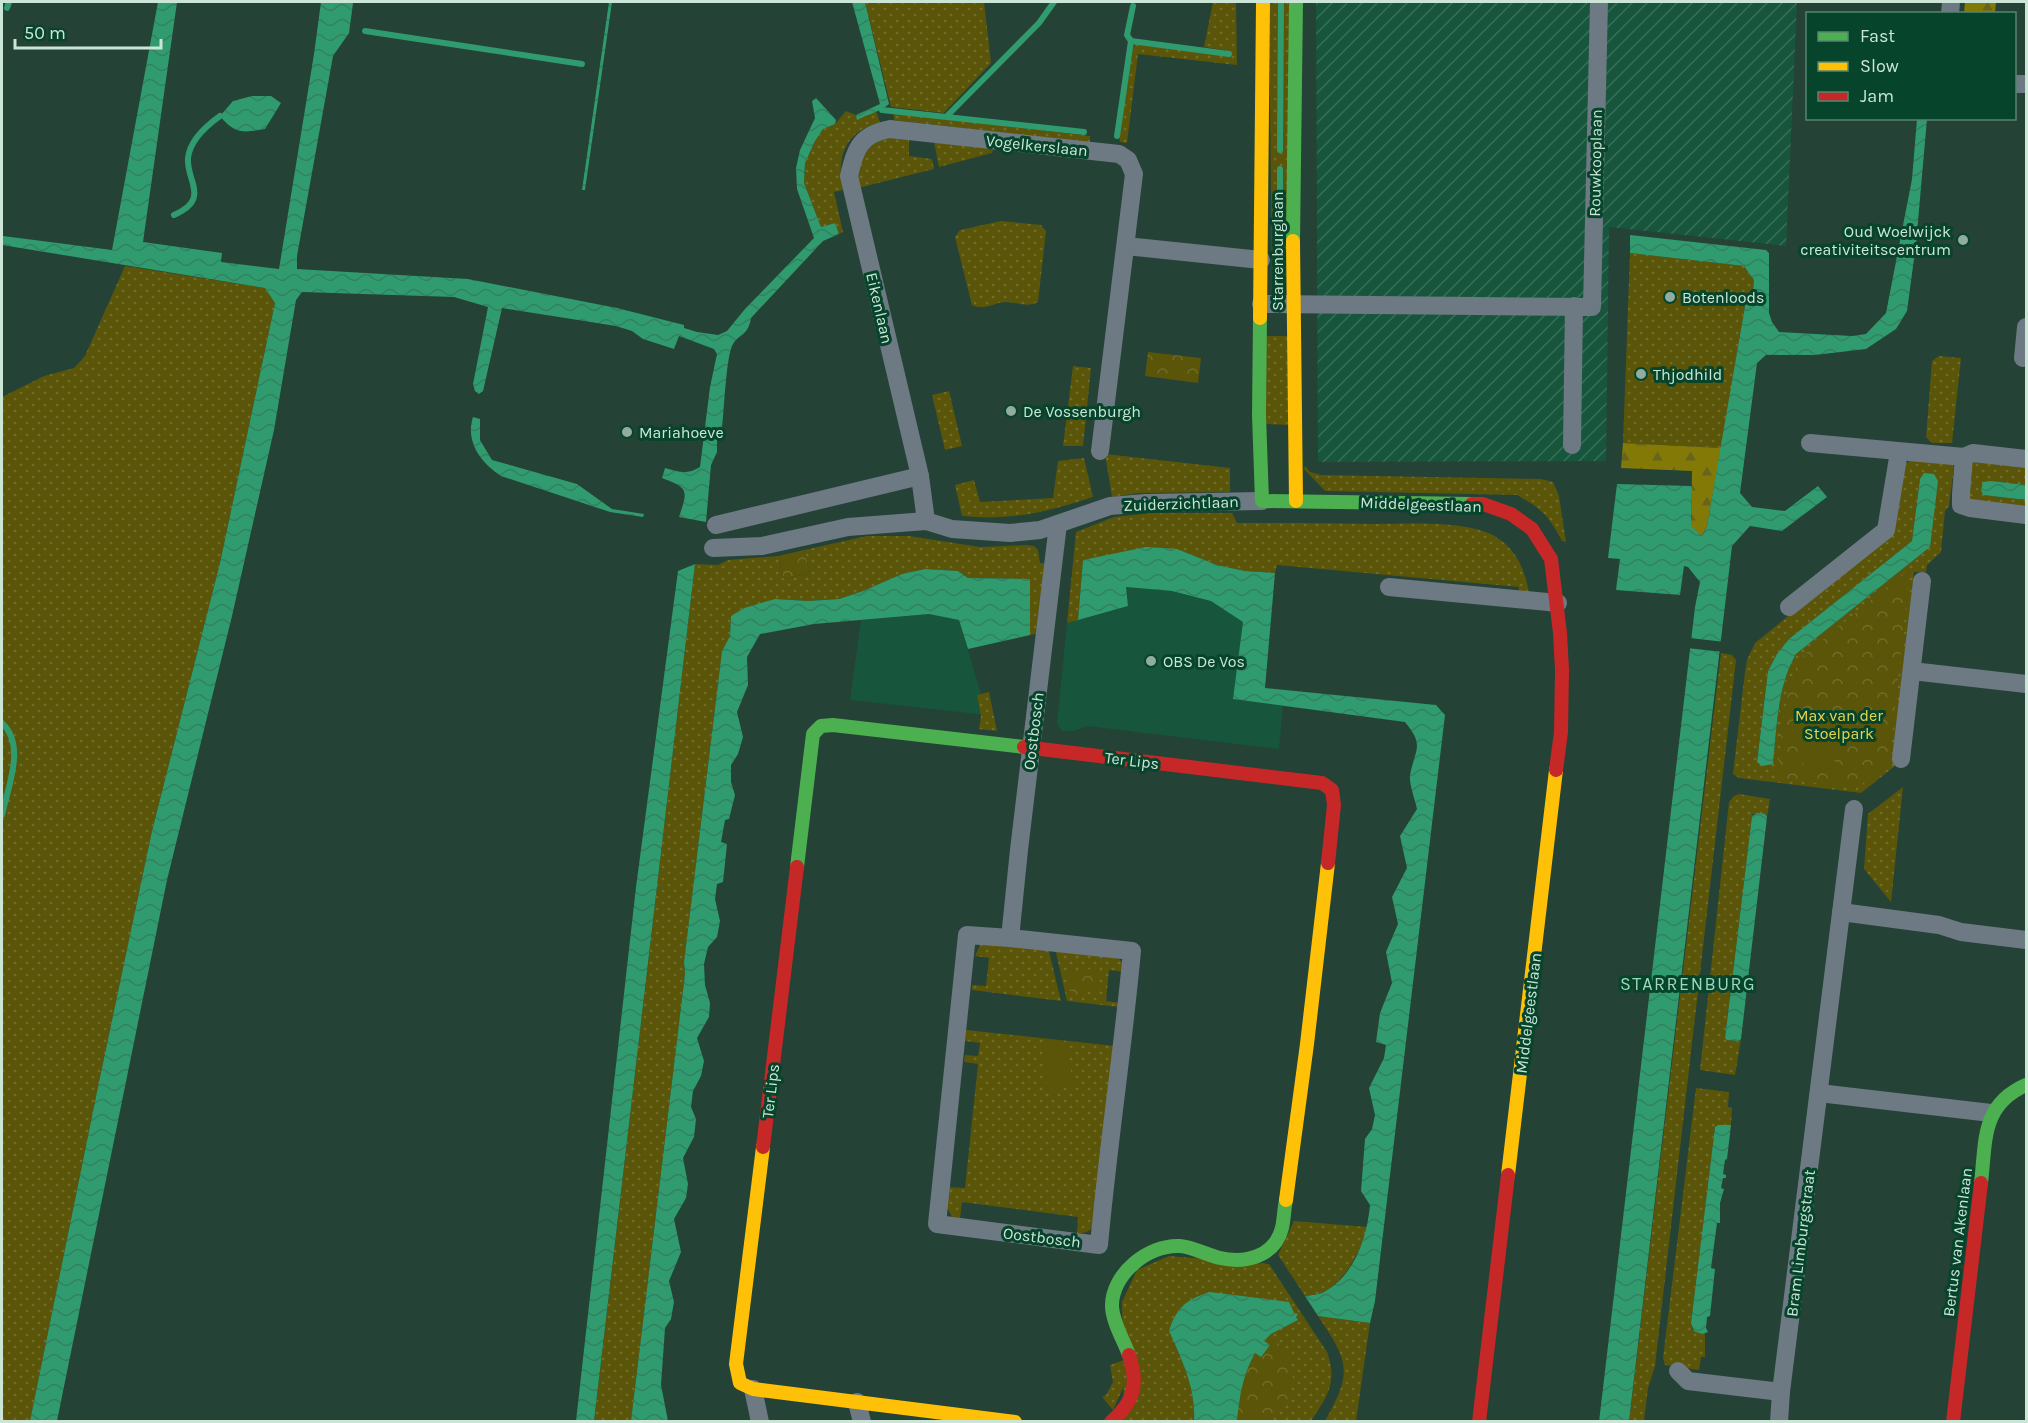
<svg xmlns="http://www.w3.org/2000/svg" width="2028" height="1423" viewBox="0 0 2028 1423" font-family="Karla,sans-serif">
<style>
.built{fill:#17563c}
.industrial{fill:url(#industrial-furrows)}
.grass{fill:url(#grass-dots);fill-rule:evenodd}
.forest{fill:url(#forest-firs)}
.park{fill:url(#park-crowns)}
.garden{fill:#5a5509}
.water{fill:url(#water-waves)}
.pier{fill:#244235}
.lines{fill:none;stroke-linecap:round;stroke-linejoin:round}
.stream{stroke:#2f9b6e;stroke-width:6}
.street{stroke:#6d7983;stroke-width:18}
.fast{stroke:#4caf50;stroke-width:14}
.slow{stroke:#ffc107;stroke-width:14}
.jam{stroke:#c62828;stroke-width:14}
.poi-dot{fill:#91ad9e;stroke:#07442c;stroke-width:2}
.labels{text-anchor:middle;stroke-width:6;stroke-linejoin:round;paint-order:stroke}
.street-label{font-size:16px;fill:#cbe6d7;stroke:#07442c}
.poi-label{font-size:16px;fill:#cbe6d7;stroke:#07442c;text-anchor:start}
.park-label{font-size:16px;fill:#e8d551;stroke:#07442c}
.neighbourhood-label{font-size:18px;letter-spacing:1.5px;fill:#9fd7b9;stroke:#07442c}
</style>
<defs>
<pattern id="industrial-furrows" width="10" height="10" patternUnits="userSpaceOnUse" patternTransform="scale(1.5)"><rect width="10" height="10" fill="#17563c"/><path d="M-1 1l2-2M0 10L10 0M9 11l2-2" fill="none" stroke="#376e57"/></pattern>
<pattern id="grass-dots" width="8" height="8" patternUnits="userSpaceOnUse" patternTransform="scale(1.5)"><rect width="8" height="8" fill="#5a5509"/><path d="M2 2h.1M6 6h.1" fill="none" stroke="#706d2c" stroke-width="1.8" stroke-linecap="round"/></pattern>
<pattern id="forest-firs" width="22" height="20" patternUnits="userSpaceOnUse" patternTransform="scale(1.5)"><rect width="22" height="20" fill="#827907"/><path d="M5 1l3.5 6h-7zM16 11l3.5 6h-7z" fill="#66641e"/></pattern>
<pattern id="park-crowns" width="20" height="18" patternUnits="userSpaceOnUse" patternTransform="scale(1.5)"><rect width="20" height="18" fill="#5a5509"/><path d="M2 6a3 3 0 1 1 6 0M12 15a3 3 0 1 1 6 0" fill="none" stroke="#706d2c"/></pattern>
<pattern id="water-waves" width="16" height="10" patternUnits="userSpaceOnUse" patternTransform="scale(1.5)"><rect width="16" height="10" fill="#2f9b6e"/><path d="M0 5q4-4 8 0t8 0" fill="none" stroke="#338160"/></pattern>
</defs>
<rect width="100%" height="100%" fill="#244235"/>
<!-- built -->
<g class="built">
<polygon points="1126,587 1172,591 1211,601 1243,622 1234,699 1283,706 1279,749 1087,726 1074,731 1062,731 1059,727 1057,723 1067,623 1128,606"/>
<polygon points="929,614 959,620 987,715 850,700 861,620"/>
</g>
<!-- industrial -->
<polygon class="industrial" points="1316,2 1797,2 1786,246 1609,227 1606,461 1318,462"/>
<!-- grass -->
<g class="grass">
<polygon points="865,2 984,2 991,63 944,113 891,107"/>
<polygon points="1213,2 1236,2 1237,65 1138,54 1127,143 1120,142 1119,137 1133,48 1135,44 1230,56 1230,51 1204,47"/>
<polygon points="1269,2 1292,2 1285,286 1279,289 1272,284"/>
<path d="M846 111 856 115 857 119 876 111 880 122C845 132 836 156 843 190L834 192 843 232 839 234 835 223 821 227 804 183 805 163 815 141 823 129 835 124Z"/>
<polygon points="894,113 1090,136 1090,143 894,120"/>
<path d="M886 137 909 138V156L932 159 934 169 858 188C857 153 855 155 886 137Z"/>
<polygon points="934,142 993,149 992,153 939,167"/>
<path d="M1001 221 1041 225 1046 231 1038 302C1027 308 1017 302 1005 302 993 303 984 311 972 305L955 237 960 230Z"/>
<polygon points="1630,253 1744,266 1754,280 1754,295 1732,293 1745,305 1721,448 1623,443"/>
<polygon points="125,266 265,288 275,303 220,563 152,831 99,1082 30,1421 2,1422 2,397 44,376 74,368 85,356"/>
<polygon points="1266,336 1289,336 1288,425 1265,424"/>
<polygon points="1939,356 1961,358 1952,443 1932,443 1926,437 1932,361"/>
<polygon points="1073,366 1091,368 1083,446 1063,446"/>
<polygon points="949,391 962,446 945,450 932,395"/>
<polygon points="1105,454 1230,468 1230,492 1139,493 1112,497"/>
<path d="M1084 458 1093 497C1046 512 1013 521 962 516L955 485 974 480 980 502 1053 498 1058 461Z"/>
<path d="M1913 458 1949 461 1954 467 1949 506 1945 511 1941 552 1927 565 1926 572H1914L1893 758 1896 761 1895 766 1861 793 1739 778 1733 774 1745 672 1747 660 1755 643 1894 530 1904 465ZM1920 479 1930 547 1796 654C1777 687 1777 726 1773 764L1757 761 1768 671 1777 654 1789 639 1912 541Z"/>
<polygon points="1976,462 2026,467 2026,485 1990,481 1983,495 2026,500 2026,511 1969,501 1971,464"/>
<path d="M1305 466 1310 472 1321 475 1541 479 1553 482 1559 496 1566 542 1562 541C1548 515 1543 510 1517 495L1325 491 1304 469Z"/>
<path d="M1152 513H1232L1237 523C1283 523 1329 523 1374 524 1407 524 1469 520 1496 537 1517 550 1525 570 1529 593H1518L1519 587 1277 565 1275 573 1245 571 1217 565 1177 549 1083 560 1078 620 1067 623 1076 532 1114 517Z"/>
<polygon points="867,536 909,536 980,547 1027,545 1034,546 1038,550 1040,563 1045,563 1036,634 1030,635 1030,579 968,578 958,571 925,569 902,574 863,591 839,599 808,601 775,599 731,616 730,636 722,651 684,962 685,974 631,1421 594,1422 695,564 718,565 728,560 778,556 784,579 810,573 804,550"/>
<polygon points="1721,653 1732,655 1736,660 1655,1366 1648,1388 1644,1421 1629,1422"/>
<polygon points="989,692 997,731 979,729 981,716 977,695"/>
<polygon points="1903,787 1891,902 1864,869 1868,814"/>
<polygon points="1739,794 1770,799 1767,817 1765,814 1752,814 1752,816 1725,1037 1727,1040 1738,1041 1741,1039 1735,1075 1700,1070 1729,802 1734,796"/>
<polygon points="981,943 1048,947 1061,1001 972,990 972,985 986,986 989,958 975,956"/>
<polygon points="1055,948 1116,956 1122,962 1124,972 1109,970 1106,1001 1121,1003 1119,1007 1067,1001"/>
<path d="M966 1030 1115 1046 1092 1228C1087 1233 1084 1233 1077 1233L1078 1217 962 1202 960 1218 953 1217 946 1207 948 1187 965 1188 978 1064 964 1062 965 1055 978 1056 980 1043 965 1041Z"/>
<polygon points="1696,1088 1729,1092 1728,1107 1732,1108 1731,1125 1718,1125 1715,1127 1691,1323 1693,1330 1705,1333 1705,1357 1701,1357 1699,1370 1665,1365 1663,1358"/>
<path d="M1294 1221 1368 1227C1359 1252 1348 1278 1324 1292 1319 1295 1311 1295 1305 1296L1278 1255Z"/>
<path d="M1169 1256 1269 1264 1327 1352C1338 1382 1327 1397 1311 1421H1237C1240 1392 1245 1357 1269 1336 1277 1329 1289 1325 1298 1320L1296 1317 1169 1331C1182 1360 1196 1389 1194 1421H1124L1122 1302 1137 1270Z"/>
<path d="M1318 1316 1370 1323 1356 1421H1325C1353 1372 1349 1362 1318 1316Z"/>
<polygon points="1124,1360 1128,1377 1113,1410 1102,1397 1106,1395 1113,1382 1110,1365"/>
</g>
<!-- forest -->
<g class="forest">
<polygon points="1965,2 1996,2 1995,13 1964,13"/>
<polygon points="1623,443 1721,448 1707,526 1702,536 1691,527 1692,471 1621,468"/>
</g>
<!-- park -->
<g class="park">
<polygon points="1148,352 1201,358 1198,383 1145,376"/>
<polygon points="804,550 810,573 784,579 778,556"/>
<path d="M1910 568 1889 765 1856 788 1777 778C1781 746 1784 679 1804 655Z"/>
<polygon points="1097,968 1101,990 1071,995 1067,973"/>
<path d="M1271 1334C1279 1344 1287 1354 1291 1366 1298 1386 1284 1418 1261 1421 1254 1423 1245 1421 1237 1422 1239 1403 1241 1365 1257 1352 1260 1349 1266 1347 1270 1345L1264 1341Z"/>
</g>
<!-- garden -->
<g class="garden">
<polygon points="1808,728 1839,732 1834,769 1803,765"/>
<polygon points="1043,1039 1064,1041 1074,1085 1047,1092"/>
</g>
<!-- water -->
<g class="water">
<path d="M158 2H177L143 242 222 253 221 262 279 269 314 54 321 2 353 3 349 33 333 56 297 256V269L468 279 617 308 684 325V328L697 332 718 335 727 331 745 309 814 238 797 189 796 168 800 150 815 118 812 101 816 98 836 120 835 124 823 129 815 141 805 163 804 183 821 227 835 223 839 234 823 241 751 318C748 336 740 333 733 344 726 355 724 413 722 428L717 429V452L711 465 706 522 679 517C688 490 689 488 662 478L665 468C679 472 687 475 700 467L710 387 717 354 714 349 679 336 674 349 643 339 632 331 616 326 502 308 483 391 479 394 475 391 473 384 488 307 454 297 302 292 296 300 274 430 232 616 167 880 57 1421H30L99 1082 152 831 220 563 275 303 265 288 2 245 3 236 112 250Z"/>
<polygon points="609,2 612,2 585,190 582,190"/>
<path d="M852 2H865L889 104C880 112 868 114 857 120L856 115 880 104Z"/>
<path d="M252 96H271L281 103 265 129C244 133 234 134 220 116L233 101Z"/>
<polygon points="1917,119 1927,119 1916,244 1907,311 1896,329 1866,349 1815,355 1766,355 1757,363 1740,493 1752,507 1785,511 1818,486 1827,497 1782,531 1750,526 1732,546 1629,1421 1599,1422 1695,607 1700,582 1688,567 1684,566 1680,595 1616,590 1620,559 1608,558 1617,484 1692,486 1691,526 1702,536 1707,526 1745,306 1731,304 1732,293 1753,295 1754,280 1744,266 1630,253 1630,235 1766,250 1769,253 1769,313 1772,322 1779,332 1852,336 1866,334 1886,313 1912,179"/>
<path d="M473 417 480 419V440L492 460 577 484 612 509 644 514 643 517 610 512 501 476C481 463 465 442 473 417Z"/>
<path d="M1924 473 1934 474 1938 481 1930 547 1796 654C1777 687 1777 726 1773 764L1762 766 1757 762 1768 671 1777 654 1789 639 1912 541 1920 479Z"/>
<polygon points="1991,481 2026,485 2026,500 1983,495 1981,490 1983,482"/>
<path d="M1146 547 1177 549 1217 565 1245 571 1275 573 1265 688 1436 705 1445 715 1375 1301 1370 1323 1318 1316 1305 1296C1311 1295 1319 1295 1324 1292 1355 1275 1367 1237 1370 1205L1361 1191 1365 1139 1372 1129 1375 1115 1369 1088 1384 1058 1386 1045 1376 1042 1380 1013 1392 983 1386 952 1398 924 1392 897 1407 868 1400 836 1417 809C1415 799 1409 785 1410 775 1415 749 1425 746 1405 722L1233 699 1243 622 1211 601 1172 591 1126 587 1128 606 1078 620 1083 560Z"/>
<polygon points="695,564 594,1421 576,1421 636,887 678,571"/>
<polygon points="925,569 958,571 968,578 1030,579 1030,635 968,649 959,620 929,614 814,624 760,634 747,657 748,685 737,712 743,737 738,754 731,765 731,782 735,795 729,819 725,820 721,842 727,844 723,882 717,884 715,899 720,921 717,937 708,947 704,964 705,985 710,1003 709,1017 697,1038 704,1061 701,1076 693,1091 691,1107 696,1119 694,1137 683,1158 688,1184 686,1198 674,1219 681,1252 669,1281 674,1302 671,1319 665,1328 661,1385 668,1421 631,1421 685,974 684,962 722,651 730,636 731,616 744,608 775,599 808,601 839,599 863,591 902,574"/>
<polygon points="1757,813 1765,814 1767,817 1741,1039 1738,1041 1727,1040 1725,1038 1752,816"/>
<polygon points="1718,1125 1731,1125 1727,1159 1725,1160 1723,1174 1726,1175 1726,1178 1723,1178 1721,1188 1724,1189 1720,1203 1720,1223 1717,1223 1711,1268 1715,1269 1710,1316 1707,1317 1706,1328 1708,1332 1702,1334 1694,1331 1691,1323 1715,1127"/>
<path d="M1210 1292 1289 1302 1294 1313 1298 1314 1296 1317 1298 1320 1271 1334 1264 1341 1270 1345 1261 1357 1255 1353C1242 1377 1240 1395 1237 1421H1194C1196 1389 1182 1360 1169 1331 1176 1308 1187 1299 1210 1292Z"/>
</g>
<!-- pier -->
<polygon class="pier" points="1689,638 1725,642 1724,652 1687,648"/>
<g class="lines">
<!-- stream -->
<g class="stream">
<polyline points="7,8 9,2"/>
<polyline points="365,31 582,64"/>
<polyline points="1131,41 1127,35 1133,6"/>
<polyline points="882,110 1084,132"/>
<polyline points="947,116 1039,23 1054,2"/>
<polyline points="1117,136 1131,41 1229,54"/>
<polyline points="1280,150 1281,2"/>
<path d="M174 215C211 199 186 181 188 158 190 140 206 126 220 116"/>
<polyline points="1280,280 1280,169"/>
<path d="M2 723C26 745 8 787 2 815"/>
</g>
<!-- street -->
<g class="street">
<polyline points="1950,14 1951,2"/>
<polyline points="2014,84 2026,84"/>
<polyline points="1126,246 1261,260"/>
<polyline points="1261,304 1592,307 1599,2"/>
<polyline points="2023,358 2026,327"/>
<polyline points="1810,443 1964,457 1973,453 2026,459"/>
<polyline points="1572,445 1574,306"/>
<polyline points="1964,457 1961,494 1961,505 1970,508 2026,515"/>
<path d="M926 521 920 476 849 176C855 148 861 134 890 129L1119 154 1128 160 1134 174 1100 451"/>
<polyline points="716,525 920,476"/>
<polyline points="713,548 762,546 848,527 926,521 952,529 1010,533 1040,530 1110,506 1145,503 1262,501"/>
<polyline points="1389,587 1558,603"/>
<polyline points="1789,607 1886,530 1899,452"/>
<polyline points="1912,671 2026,684"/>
<polyline points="1901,759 1922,581"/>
<polyline points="1841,912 1939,925 1961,932 2026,940"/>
<path d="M1010 938 1132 951C1123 1049 1108 1146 1099 1245L937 1224 967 935 1010 938 1019 850 1058 524"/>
<polyline points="1819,1093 1991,1113"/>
<polyline points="1678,1371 1688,1381 1781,1392"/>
<polyline points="753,1389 760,1422"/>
<polyline points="857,1402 862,1422"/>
<polyline points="1779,1422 1781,1392 1854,809"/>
</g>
<!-- fast -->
<g class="fast">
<polyline points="1293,241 1296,2"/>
<polyline points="1260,318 1259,415 1262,501 1472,504"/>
<polyline points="797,867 813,734 821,726 833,725 1024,747"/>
<path d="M1981 1183C1986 1141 1981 1105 2026 1085"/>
<path d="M1129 1355C1123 1339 1113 1323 1112 1307 1111 1274 1149 1244 1180 1246 1193 1247 1207 1255 1220 1258 1246 1264 1275 1256 1282 1228 1284 1219 1284 1209 1286 1200"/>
</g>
<!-- slow -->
<g class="slow">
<polyline points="1293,241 1296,501"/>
<polyline points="1260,318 1263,2"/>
<polyline points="763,1147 736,1364 740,1383 753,1389 1015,1422"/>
<polyline points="1508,1175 1556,770"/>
<polyline points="1286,1200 1307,1044 1328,863"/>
</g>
<!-- jam -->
<g class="jam">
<polyline points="1472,504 1483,504 1511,514 1532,529 1551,559 1560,633 1562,670 1561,732 1556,770"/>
<polyline points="1024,747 1322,783 1332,790 1334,805 1328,863"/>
<polyline points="763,1147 797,867"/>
<path d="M1111 1422C1134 1402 1139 1384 1129 1355"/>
<polyline points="1479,1422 1508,1175"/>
<polyline points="1953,1422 1981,1183"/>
</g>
</g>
<!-- markers -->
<g class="poi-dot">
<circle cx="1963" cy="240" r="6"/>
<circle cx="1670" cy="297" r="6"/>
<circle cx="1641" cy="374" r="6"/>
<circle cx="1011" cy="411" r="6"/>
<circle cx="627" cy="432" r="6"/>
<circle cx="1151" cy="661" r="6"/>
</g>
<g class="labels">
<!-- street labels -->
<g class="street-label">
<text transform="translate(1037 145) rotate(6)" y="6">Vogelkerslaan</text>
<text transform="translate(1595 163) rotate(-89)" y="6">Rouwkooplaan</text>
<text transform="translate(1277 251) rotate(-90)" y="6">Starrenburglaan</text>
<text transform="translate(880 308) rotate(77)" y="6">Eikenlaan</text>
<text transform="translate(1181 503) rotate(-2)" y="6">Zuiderzichtlaan</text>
<text transform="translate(1421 504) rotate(2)" y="6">Middelgeestlaan</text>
<text transform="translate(1033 731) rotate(-83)" y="6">Oostbosch</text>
<text transform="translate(1132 760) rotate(7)" y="6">Ter Lips</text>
<text transform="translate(1528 1013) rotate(-83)" y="6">Middelgeestlaan</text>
<text transform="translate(770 1091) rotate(-83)" y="6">Ter Lips</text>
<text transform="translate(1042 1237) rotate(7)" y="6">Oostbosch</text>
<text transform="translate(1957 1242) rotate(-83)" y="6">Bertus van Akenlaan</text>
<text transform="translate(1800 1243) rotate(-83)" y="6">Bram Limburgstraat</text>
</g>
<!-- poi labels -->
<g class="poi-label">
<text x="1951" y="237" text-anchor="end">Oud Woelwijck<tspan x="1951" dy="18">creativiteitscentrum</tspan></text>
<text x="1682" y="303">Botenloods</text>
<text x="1653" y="380">Thjodhild</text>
<text x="1023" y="417">De Vossenburgh</text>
<text x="639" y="438">Mariahoeve</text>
<text x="1163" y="667">OBS De Vos</text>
</g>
<!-- park labels -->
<g class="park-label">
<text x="1839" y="721">Max van der<tspan x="1839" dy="18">Stoelpark</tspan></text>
</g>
<!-- neighbourhood labels -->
<g class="neighbourhood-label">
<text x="1688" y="990">STARRENBURG</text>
</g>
</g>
<!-- border -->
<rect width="2028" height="1423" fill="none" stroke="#cbe6d7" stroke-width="6"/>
<!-- legend -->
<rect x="1806" y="12" width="210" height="108" fill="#07442c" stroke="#558570" stroke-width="1.5"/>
<rect x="1818" y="32" width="30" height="9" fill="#4caf50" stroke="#558570" stroke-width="1.5"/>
<text x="1860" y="42" font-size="18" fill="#cbe6d7">Fast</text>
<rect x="1818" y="62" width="30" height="9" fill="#ffc107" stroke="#558570" stroke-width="1.5"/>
<text x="1860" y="72" font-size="18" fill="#cbe6d7">Slow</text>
<rect x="1818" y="92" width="30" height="9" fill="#c62828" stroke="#558570" stroke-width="1.5"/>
<text x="1860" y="102" font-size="18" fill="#cbe6d7">Jam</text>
<!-- scale -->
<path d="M15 39v9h146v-9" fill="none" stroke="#cbe6d7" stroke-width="3"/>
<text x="24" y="39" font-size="18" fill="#cbe6d7" stroke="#07442c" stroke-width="4.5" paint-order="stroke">50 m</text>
</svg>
